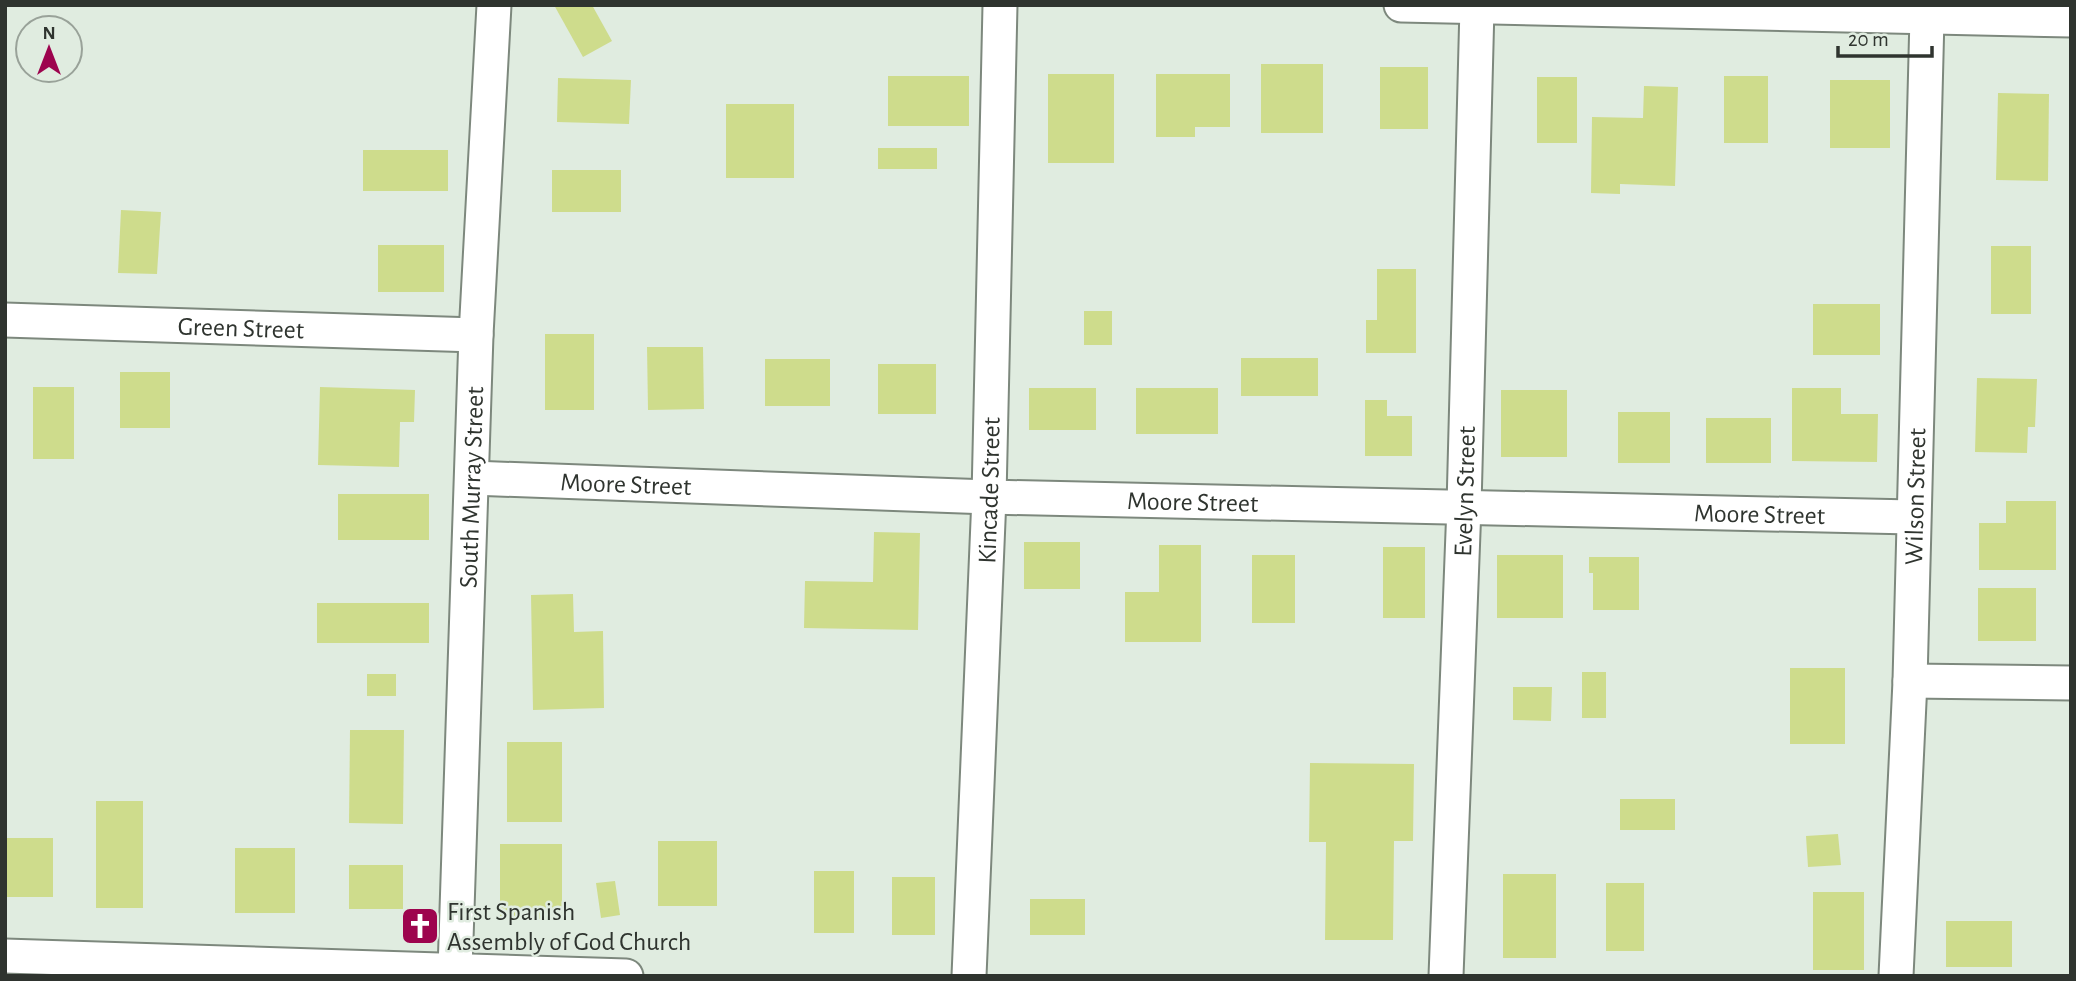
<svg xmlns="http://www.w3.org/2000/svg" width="2076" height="981" viewBox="0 0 2076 981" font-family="'Alegreya Sans',sans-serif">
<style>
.building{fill:#cedc8c}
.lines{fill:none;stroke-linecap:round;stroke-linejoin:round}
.street-casing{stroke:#7d887d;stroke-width:37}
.street{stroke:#fff;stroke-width:33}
.labels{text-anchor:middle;stroke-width:5;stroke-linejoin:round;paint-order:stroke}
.street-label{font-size:26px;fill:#2f342f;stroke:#e0ece0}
.poi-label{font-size:26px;fill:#2f342f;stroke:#e0ece0;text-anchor:start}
</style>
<rect width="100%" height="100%" fill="#e0ece0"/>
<!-- building -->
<g class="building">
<polygon points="554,5 592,5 612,41 583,57"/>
<rect x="1261" y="64" width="62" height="69"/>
<rect x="1380" y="67" width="48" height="62"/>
<rect x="1048" y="74" width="66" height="89"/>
<polygon points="1156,74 1230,74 1230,127 1195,127 1195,137 1156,137"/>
<rect x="888" y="76" width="81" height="50"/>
<rect x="1724" y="76" width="44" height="67"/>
<rect x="1537" y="77" width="40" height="66"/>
<polygon points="558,78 631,80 629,124 557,122"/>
<rect x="1830" y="80" width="60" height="68"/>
<polygon points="1644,86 1678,87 1675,186 1620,184 1620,194 1591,193 1592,117 1643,118"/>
<polygon points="1998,93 2049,94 2048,181 1996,180"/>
<rect x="726" y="104" width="68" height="74"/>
<rect x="878" y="148" width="59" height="21"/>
<rect x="363" y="150" width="85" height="41"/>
<rect x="552" y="170" width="69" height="42"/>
<polygon points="121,210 161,212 157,274 118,273"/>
<rect x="378" y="245" width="66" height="47"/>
<rect x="1991" y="246" width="40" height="68"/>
<polygon points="1377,269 1416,269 1416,353 1366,353 1366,320 1377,320"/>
<rect x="1813" y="304" width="67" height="51"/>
<rect x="1084" y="311" width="28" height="34"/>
<rect x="545" y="334" width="49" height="76"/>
<polygon points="647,347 703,347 704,409 648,410"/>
<rect x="1241" y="358" width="77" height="38"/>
<rect x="765" y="359" width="65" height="47"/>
<rect x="878" y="364" width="58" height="50"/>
<rect x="120" y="372" width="50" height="56"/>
<polygon points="1977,378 2037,379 2035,427 2028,427 2027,453 1975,452"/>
<rect x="33" y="387" width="41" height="72"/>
<polygon points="320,387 415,390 414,422 400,422 399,467 318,465"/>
<rect x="1029" y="388" width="67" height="42"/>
<rect x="1136" y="388" width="82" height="46"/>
<polygon points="1792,388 1841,388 1841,414 1878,414 1877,462 1792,461"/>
<rect x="1501" y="390" width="66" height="67"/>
<polygon points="1365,400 1387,400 1387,416 1412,416 1412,456 1365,456"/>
<rect x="1618" y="412" width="52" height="51"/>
<rect x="1706" y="418" width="65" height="45"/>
<rect x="338" y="494" width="91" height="46"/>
<polygon points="2006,501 2056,501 2056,570 1979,570 1979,523 2006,523"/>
<polygon points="874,532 920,533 918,630 804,628 805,581 873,582"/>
<rect x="1024" y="542" width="56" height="47"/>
<polygon points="1159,545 1201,545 1201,642 1125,642 1125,592 1159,592"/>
<rect x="1383" y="547" width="42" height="71"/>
<rect x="1252" y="555" width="43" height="68"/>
<rect x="1497" y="555" width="66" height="63"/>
<polygon points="1589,557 1639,557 1639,610 1593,610 1593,573 1589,573"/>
<rect x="1978" y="588" width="58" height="53"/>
<polygon points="573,594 574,632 603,631 604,708 533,710 531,595"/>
<rect x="317" y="603" width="112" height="40"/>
<rect x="1790" y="668" width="55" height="76"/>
<rect x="1582" y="672" width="24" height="46"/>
<rect x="367" y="674" width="29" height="22"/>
<polygon points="1513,687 1552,687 1551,721 1513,720"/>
<polygon points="350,730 404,730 403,824 349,823"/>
<rect x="507" y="742" width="55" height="80"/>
<polygon points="1310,763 1414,764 1413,841 1394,841 1393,940 1325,940 1326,842 1309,842"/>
<rect x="1620" y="799" width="55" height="31"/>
<rect x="96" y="801" width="47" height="107"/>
<polygon points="1838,834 1841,865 1808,867 1806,836"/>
<rect x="5" y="838" width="48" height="59"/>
<rect x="658" y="841" width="59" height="65"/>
<rect x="500" y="844" width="62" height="75"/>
<rect x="235" y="848" width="60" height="65"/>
<rect x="349" y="865" width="54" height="44"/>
<rect x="814" y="871" width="40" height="62"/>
<rect x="1503" y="874" width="53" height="84"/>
<rect x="892" y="877" width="43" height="58"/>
<polygon points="615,881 620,915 601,918 596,883"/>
<rect x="1606" y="883" width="38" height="68"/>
<rect x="1813" y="892" width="51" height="78"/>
<rect x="1030" y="899" width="55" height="36"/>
<rect x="1946" y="921" width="66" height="46"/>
</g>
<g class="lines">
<defs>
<g id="street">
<polyline points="1401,5 2071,20"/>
<path id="s1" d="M5 320 476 335"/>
<path id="s2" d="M472 478 989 497 1912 517"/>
<polyline points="1910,681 2071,683"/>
<polyline points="5,956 626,976"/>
<path id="s3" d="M455 970 476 335 494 5"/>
<path id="s4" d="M969 976 989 497 1000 5"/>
<path id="s5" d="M1446 976 1464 506 1477 7"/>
<path id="s6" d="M1896 976 1910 681 1927 17"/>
</g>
</defs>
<!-- street casing -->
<use href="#street" class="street-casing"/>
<!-- street -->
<use href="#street" class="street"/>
</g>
<!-- icons -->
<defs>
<symbol id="church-square" viewBox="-11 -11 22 22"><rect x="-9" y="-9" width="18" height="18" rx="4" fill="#9d044e" stroke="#e0ece0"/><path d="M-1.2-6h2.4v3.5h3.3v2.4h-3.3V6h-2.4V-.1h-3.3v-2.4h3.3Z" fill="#fff"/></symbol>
</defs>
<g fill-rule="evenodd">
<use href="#church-square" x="398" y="904" width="44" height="44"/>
</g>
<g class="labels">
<!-- street labels -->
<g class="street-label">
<text dy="9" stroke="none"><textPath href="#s1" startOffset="236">Green Street</textPath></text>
<text dy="9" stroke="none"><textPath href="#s2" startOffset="154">Moore Street</textPath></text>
<text dy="9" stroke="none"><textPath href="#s3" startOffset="483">South Murray Street</textPath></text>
<text dy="9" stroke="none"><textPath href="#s4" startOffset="486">Kincade Street</textPath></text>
<text dy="9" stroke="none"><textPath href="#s5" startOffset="485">Evelyn Street</textPath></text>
<text dy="9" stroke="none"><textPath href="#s6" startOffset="480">Wilson Street</textPath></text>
<text dy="9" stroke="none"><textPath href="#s2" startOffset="721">Moore Street</textPath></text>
<text dy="9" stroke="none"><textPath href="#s2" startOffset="1288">Moore Street</textPath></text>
</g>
<!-- poi labels -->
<g class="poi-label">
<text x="447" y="920">First Spanish<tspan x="447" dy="30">Assembly of God Church</tspan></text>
</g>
</g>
<!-- border -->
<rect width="2076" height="981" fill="none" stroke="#2f342f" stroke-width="14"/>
<!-- north arrow -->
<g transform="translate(49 49)"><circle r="33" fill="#e0ece0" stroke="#99a299" stroke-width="2"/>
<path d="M0-5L12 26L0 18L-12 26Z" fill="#9d044e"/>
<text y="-10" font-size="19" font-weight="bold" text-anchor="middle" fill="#2f342f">N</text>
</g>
<!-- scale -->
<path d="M1838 46v10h94v-10" fill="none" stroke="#2f342f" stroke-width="3.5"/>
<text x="1848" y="46" font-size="21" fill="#2f342f" stroke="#e0ece0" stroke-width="5" paint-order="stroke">20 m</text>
</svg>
